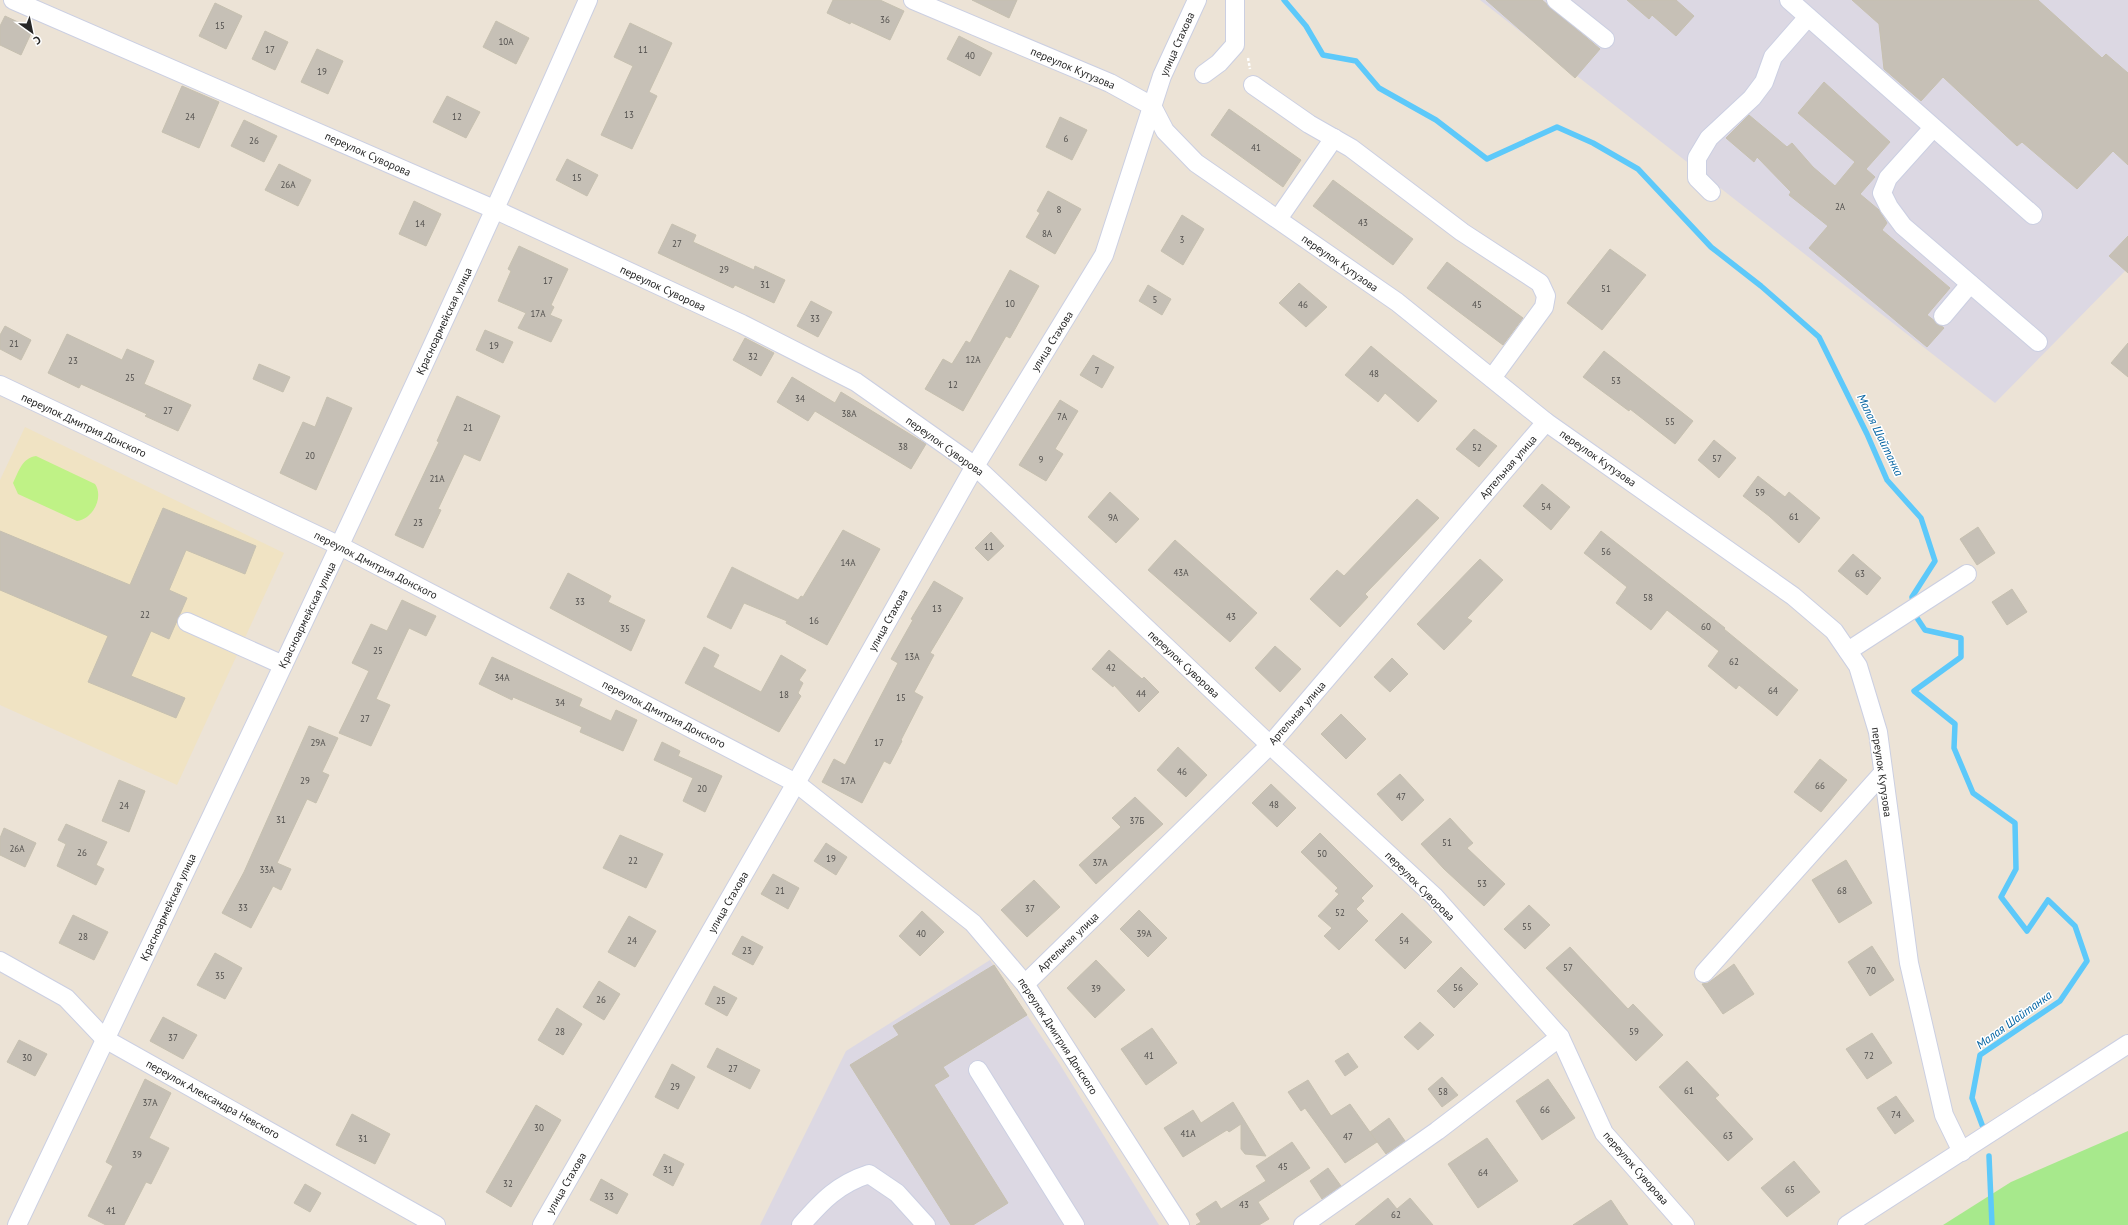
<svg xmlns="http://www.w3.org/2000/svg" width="2128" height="1225" viewBox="0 0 2128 1225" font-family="'PT Sans',sans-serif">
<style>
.industrial{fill:#dcd8e3}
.education{fill:#f0e3c3}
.green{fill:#a7e98c}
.pitch{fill:#bff286}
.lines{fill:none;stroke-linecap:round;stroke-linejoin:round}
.stream{stroke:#5dc9fa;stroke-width:5.5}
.building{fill:#c6c0b6;stroke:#c6c0b0}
.minor-casing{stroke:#cbcfe2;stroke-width:20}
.path{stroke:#fff;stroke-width:2.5;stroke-dasharray:3 2;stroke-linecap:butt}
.minor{stroke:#fff;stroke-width:18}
.labels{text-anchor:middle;stroke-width:3;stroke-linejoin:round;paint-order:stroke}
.number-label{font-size:9px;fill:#4f4d4b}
.street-label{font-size:11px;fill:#272727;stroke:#fff}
.water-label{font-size:12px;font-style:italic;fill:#0062a1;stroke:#fff}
</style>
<rect width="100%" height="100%" fill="#ece3d6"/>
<!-- industrial -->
<g class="industrial">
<polygon points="1480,0 2128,0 2128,268 1995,403"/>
<polygon points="990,960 1059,1063 1159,1225 760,1225 846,1051"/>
</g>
<!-- education -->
<polygon class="education" points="25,427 284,553 177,785 0,705 0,480"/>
<!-- green -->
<polygon class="green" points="2128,1131 2128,1225 1943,1225 2011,1182"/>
<!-- pitch -->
<path class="pitch" d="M36 456 95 484C104 497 93 519 77 521L18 494 13 483C19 471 22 458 36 456Z"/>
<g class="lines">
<!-- stream -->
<g class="stream">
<polyline points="1284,0 1306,26 1323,55 1356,61 1379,88 1436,120 1487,159 1557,127 1593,143 1638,169 1711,247 1761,286 1819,337 1867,434 1887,480 1921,518 1935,561 1912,597 1917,618 1925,630 1961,638 1961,657 1914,691 1955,724 1954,748 1973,793 2015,823 2016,869 2001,897 2027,931 2048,900 2075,926 2087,961 2060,1001 1980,1055 1972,1098 1984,1130"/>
<polyline points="1989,1156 1992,1225"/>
</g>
</g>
<!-- building -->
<g class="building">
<polygon points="833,0 880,0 904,11 890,40 851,22 850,24 827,13"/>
<polygon points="972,0 1017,0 1009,18"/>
<polygon points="1486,0 1542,0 1600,49 1575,78"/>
<polygon points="1627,0 1676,0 1694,16 1676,36 1652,15 1649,19"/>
<polygon points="1852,0 2038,0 2102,58 2106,54 2128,73 2128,165 2113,151 2077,189 2022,142 2017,146 1943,77 1921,101 1884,69 1879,24"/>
<polygon points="215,3 242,16 226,49 199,36"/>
<polygon points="5,16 33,29 21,55 0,45 0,26"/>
<polygon points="496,21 529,38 516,64 483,47"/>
<polygon points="630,23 672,43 649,92 657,96 632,149 601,135 633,66 614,57"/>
<polygon points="265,31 288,42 275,70 252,59"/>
<polygon points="959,36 992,53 980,76 947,59"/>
<polygon points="317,49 343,61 328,94 301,82"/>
<polygon points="1824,82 1890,142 1866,169 1875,177 1860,194 1879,210 1887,223 1882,230 1950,288 1927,315 1944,328 1927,347 1809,248 1828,226 1789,195 1791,192 1757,157 1754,162 1726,138 1749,115 1787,147 1792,143 1813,167 1835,186 1855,162 1798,113"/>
<polygon points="182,86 219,102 199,148 162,132"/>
<polygon points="447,96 480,112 466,138 433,122"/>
<polygon points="1229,109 1301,160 1283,187 1211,135"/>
<polygon points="1060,117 1087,130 1072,160 1046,147"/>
<polygon points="244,120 277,136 264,162 231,146"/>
<polygon points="567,159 598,175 587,196 556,180"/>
<polygon points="279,164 311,180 298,206 265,190"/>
<polygon points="1333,180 1413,239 1393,265 1313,206"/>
<polygon points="1048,191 1081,209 1055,254 1026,237 1040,213 1037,211"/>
<polygon points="414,201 441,214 426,246 399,234"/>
<polygon points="1182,215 1204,229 1183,265 1161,251"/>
<polygon points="672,224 696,235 693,242 754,270 755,266 785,280 774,303 735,285 733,288 658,253"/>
<polygon points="2128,236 2128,273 2109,256"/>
<polygon points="519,246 568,269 551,305 554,307 550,315 562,320 551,342 518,328 526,313 498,301 511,271 508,269"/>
<polygon points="1610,249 1646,275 1602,330 1567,303"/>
<polygon points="1447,262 1523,318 1503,345 1427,288"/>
<polygon points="1010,270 1039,286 1010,338 1006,336 963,411 925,389 943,359 952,364 966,341 970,343"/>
<polygon points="1299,283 1327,307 1306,327 1279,303"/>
<polygon points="1148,285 1171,299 1162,315 1139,301"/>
<polygon points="811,301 832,312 818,337 797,326"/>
<polygon points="5,326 31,340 21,360 0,349 0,335"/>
<polygon points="485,330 513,342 503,363 476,350"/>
<polygon points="67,334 122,360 127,349 154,361 144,384 191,405 178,431 145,416 147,414 81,384 79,388 48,373"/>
<polygon points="745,338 774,353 761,376 733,360"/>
<polygon points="2128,343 2128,377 2111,363"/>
<polygon points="1371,346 1437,401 1418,422 1385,393 1378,402 1345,375"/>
<polygon points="1604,351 1693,421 1675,444 1630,409 1629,411 1583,377"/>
<polygon points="1093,355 1114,367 1102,388 1080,375"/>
<polygon points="259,364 290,377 283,392 253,379"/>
<polygon points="792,377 835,403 841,392 926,444 911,469 815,411 808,421 777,402"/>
<polygon points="457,396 500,416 480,461 464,454 438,509 441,510 423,548 395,535 439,442 437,441"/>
<polygon points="327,397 352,408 316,490 280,473 303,422 315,427"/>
<polygon points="1060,400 1078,411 1055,449 1063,454 1046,481 1019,465"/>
<polygon points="1474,429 1497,446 1479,467 1456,449"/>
<polygon points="1714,440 1736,458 1719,478 1698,460"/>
<polygon points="1758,476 1785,497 1789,492 1820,518 1799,543 1769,516 1743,496"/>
<polygon points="1542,484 1570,507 1551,530 1523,506"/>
<polygon points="1110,492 1139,519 1116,543 1088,517"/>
<polygon points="1417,499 1439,518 1365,594 1368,597 1340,627 1310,599 1337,570 1344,576"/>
<polygon points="163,508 256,546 245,574 186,550 169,590 187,598 169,639 151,631 131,676 185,698 176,718 88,682 108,636 0,590 0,531 130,585"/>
<polygon points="1978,527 1995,553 1977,565 1960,539"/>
<polygon points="843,530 880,549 827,645 786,623 787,621 744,603 731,629 707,617 732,567 798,600 801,596 803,597"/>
<polygon points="1601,531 1725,628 1724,629 1798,690 1777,716 1739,685 1736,689 1708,666 1719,651 1667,610 1651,630 1616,603 1627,587 1584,553"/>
<polygon points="991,532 1004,546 988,561 975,548"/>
<polygon points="1175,540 1257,613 1230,642 1148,570"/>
<polygon points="1853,554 1881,578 1867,595 1838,571"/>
<polygon points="1480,559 1503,580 1467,618 1472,621 1444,650 1417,624"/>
<polygon points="568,573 611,596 608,602 645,620 631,651 550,608"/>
<polygon points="934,581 963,598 930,653 934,655 914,692 923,697 901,740 902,741 890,764 884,761 862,803 822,782 834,759 845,765 898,663 891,659 913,620 911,619"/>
<polygon points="2012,589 2027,612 2007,625 1992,602"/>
<polygon points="402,600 436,616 426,636 409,628 376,699 390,705 371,746 339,733 369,671 352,663 371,624 387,631"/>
<polygon points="1275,646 1301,669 1280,692 1255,668"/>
<polygon points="704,647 719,655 713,667 761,692 781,655 806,670 799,680 803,683 798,693 801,696 779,732 685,683"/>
<polygon points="1109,650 1142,679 1144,677 1159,692 1139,712 1114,685 1113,687 1092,669"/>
<polygon points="492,657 582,699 579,706 611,721 616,710 637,720 623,751 580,732 582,727 513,697 512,700 479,684"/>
<polygon points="1392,658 1408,674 1390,692 1374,677"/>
<polygon points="1341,714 1366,739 1346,759 1321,734"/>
<polygon points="309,726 338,738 322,772 329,775 316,803 307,799 277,863 291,869 281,890 273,886 251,928 222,913 244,872"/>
<polygon points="662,742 680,751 678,756 722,776 705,812 683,801 693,778 654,760"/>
<polygon points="1178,747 1207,775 1186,797 1157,770"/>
<polygon points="1820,759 1847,780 1821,812 1794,792"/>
<polygon points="1400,774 1424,800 1402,821 1377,794"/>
<polygon points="119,780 145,791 129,832 102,821"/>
<polygon points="1271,784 1296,808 1277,827 1252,803"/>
<polygon points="1135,797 1163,824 1096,884 1079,865 1121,827 1112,818"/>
<polygon points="1450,818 1473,843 1467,848 1505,884 1484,906 1444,869 1421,844"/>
<polygon points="66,824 107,842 96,865 104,869 96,885 57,866 66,844 58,840"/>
<polygon points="4,828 36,843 25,867 0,855 0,838"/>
<polygon points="1320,833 1373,886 1361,898 1364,901 1356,909 1368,921 1339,950 1324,936 1332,928 1318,916 1339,894 1335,891 1338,888 1301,852"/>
<polygon points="620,835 663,854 646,888 603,868"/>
<polygon points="826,843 847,857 836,875 814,861"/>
<polygon points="1846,860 1872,903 1839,923 1812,880"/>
<polygon points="773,874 799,888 788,909 761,894"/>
<polygon points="1034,880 1060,907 1027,937 1001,910"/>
<polygon points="1529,905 1550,925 1525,949 1504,929"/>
<polygon points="1139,910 1167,938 1148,957 1120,929"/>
<polygon points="922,911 944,932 920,956 899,936"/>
<polygon points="1402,913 1432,942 1405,969 1375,940"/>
<polygon points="73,915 108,932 94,960 59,943"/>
<polygon points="629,916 656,931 635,967 608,952"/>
<polygon points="742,936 763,947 753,965 732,954"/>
<polygon points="1872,946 1894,980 1870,996 1848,962"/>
<polygon points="1570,947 1628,1009 1633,1004 1663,1035 1636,1061 1546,968"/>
<polygon points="215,953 242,968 225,999 197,985"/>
<polygon points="1096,960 1125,990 1095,1018 1067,988"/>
<polygon points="1734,964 1754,994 1723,1014 1702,984 1708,983"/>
<polygon points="994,965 1027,1015 943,1067 949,1076 934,1085 1008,1203 973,1225 951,1225 850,1065 899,1035 893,1026"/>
<polygon points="1461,967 1478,984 1454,1008 1437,991"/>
<polygon points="599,981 620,994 604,1020 583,1007"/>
<polygon points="714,986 737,998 727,1016 705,1004"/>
<polygon points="557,1008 582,1024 563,1055 538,1040"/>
<polygon points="163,1017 197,1035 183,1059 150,1041"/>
<polygon points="1420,1022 1434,1035 1418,1050 1404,1037"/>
<polygon points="1152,1028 1177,1063 1146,1085 1121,1049"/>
<polygon points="1872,1033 1892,1063 1867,1079 1846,1049"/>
<polygon points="19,1040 47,1054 35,1076 7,1062"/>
<polygon points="717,1048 760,1070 750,1089 707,1067"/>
<polygon points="1348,1053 1358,1067 1345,1076 1335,1061"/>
<polygon points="1687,1061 1719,1095 1715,1098 1753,1139 1728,1161 1659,1087"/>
<polygon points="672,1064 695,1077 678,1109 655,1097"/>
<polygon points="1442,1077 1458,1095 1442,1107 1428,1089"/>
<polygon points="145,1079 171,1093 149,1138 169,1148 151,1184 146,1182 124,1225 106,1225 88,1216 113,1166 106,1162"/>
<polygon points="1548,1079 1575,1118 1542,1140 1516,1101"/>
<polygon points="1308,1080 1331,1116 1350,1104 1377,1142 1345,1163 1305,1108 1301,1111 1288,1092"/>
<polygon points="1896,1096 1914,1121 1895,1134 1877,1108"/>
<polygon points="1233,1102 1266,1156 1245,1154 1241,1149 1241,1124 1229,1132 1227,1130 1183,1157 1164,1128 1193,1110 1201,1123"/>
<polygon points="536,1105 561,1120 511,1207 486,1192"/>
<polygon points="352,1114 390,1134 375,1164 336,1145"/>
<polygon points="1389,1118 1405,1141 1386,1154 1370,1132"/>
<polygon points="1487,1138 1518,1181 1478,1208 1448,1164"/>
<polygon points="1292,1142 1310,1168 1258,1202 1269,1219 1259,1225 1196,1225 1201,1222 1196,1214 1216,1201 1221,1209 1266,1181 1256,1166"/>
<polygon points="664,1154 684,1164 673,1186 653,1175"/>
<polygon points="1794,1161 1820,1192 1787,1217 1761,1188"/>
<polygon points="1328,1168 1341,1186 1322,1199 1310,1181"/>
<polygon points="601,1179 628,1194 617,1214 590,1200"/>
<polygon points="305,1184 321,1193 310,1212 294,1203"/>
<polygon points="1388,1198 1397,1209 1410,1198 1433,1225 1355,1225"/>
<polygon points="1611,1200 1628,1225 1573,1225"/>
</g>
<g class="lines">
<defs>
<g id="minor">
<polyline points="13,0 496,210 742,324 856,382 975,466 1270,745 1434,896 1560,1037 1604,1133 1685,1225"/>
<polyline points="913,0 1110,83 1152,106 1165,131 1196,163 1397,302 1546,422 1793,596 1834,631 1858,666 1878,732 1909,963 1944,1115 1962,1152"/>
<polyline points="1556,0 1605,39"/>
<polyline points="1789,0 2033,215"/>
<polyline points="1204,74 1219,63 1235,45 1235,0"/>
<polyline points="1253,85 1309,124 1351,148 1462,232 1540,283 1546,296 1544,307 1492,378"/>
<polyline points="1933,128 1888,178 1882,193 1889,207 1903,226 2038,342"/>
<polyline points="1711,192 1697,178 1697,158 1709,138 1752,98 1764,82 1773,57 1808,17"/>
<polyline points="1278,219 1334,138"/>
<polyline points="1943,316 1970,284"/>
<polyline points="0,385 340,546 796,783 973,923 1025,984 1180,1225"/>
<polyline points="187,622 283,665"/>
<polyline points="1848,651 1967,574"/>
<polyline points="0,961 66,998 105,1039 436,1225"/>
<polyline points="1704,973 1882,774"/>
<polyline points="1025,984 1270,745 1546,422"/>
<polyline points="978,1070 1075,1225"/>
<path d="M17 1225C210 818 407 413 588 0"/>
<polyline points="542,1225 796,783 975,466 1104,255 1162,76 1197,0"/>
<path d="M801 1225C822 1201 838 1184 869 1174L897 1193 926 1225"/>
<polyline points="1303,1225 1437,1131 1560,1037"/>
<polyline points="1847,1225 2128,1044"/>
</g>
</defs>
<!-- minor casing -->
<use href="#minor" class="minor-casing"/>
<!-- path -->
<polyline class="path" points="1248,58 1250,69"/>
<!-- minor -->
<use href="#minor" class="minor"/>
</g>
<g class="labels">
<!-- number labels -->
<g class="number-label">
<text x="885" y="23">36</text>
<text x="220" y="29">15</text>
<text x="506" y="45">10А</text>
<text x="270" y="53">17</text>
<text x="643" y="53">11</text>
<text x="970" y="59">40</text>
<text x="322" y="75">19</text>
<text x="629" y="118">13</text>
<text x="190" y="120">24</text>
<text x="457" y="120">12</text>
<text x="1066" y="142">6</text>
<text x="254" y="144">26</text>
<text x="1256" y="151">41</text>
<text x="577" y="181">15</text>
<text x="288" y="188">26А</text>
<text x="1840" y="210">2А</text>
<text x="1059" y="213">8</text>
<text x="1363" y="226">43</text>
<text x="420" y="227">14</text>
<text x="1047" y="237">8А</text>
<text x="1182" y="243">3</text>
<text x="677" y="247">27</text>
<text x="724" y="273">29</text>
<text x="548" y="284">17</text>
<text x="765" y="288">31</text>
<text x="1606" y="292">51</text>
<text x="1155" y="303">5</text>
<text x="1010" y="307">10</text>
<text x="1303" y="308">46</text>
<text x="1477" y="308">45</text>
<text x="538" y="317">17А</text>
<text x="815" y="322">33</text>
<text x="14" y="347">21</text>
<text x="494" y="349">19</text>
<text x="753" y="360">32</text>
<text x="973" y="363">12А</text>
<text x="73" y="364">23</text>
<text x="1097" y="374">7</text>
<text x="1374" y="377">48</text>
<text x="130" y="381">25</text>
<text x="1616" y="384">53</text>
<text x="953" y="388">12</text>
<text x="800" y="402">34</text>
<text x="168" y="414">27</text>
<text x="849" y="417">38А</text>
<text x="1062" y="420">7А</text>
<text x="1670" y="425">55</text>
<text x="468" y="431">21</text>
<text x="903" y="450">38</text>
<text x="1477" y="451">52</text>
<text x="310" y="459">20</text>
<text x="1717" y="462">57</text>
<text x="1041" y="463">9</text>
<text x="437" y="482">21А</text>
<text x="1760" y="496">59</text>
<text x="1546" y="510">54</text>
<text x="1794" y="520">61</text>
<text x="1113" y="521">9А</text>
<text x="418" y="526">23</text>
<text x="989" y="550">11</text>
<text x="1606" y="555">56</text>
<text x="848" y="566">14А</text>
<text x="1181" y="576">43А</text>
<text x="1860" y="577">63</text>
<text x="1648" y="601">58</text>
<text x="580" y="605">33</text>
<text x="937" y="612">13</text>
<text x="145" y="618">22</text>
<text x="1231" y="620">43</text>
<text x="814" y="624">16</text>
<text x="1706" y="630">60</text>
<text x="625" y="632">35</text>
<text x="378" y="654">25</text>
<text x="912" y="660">13А</text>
<text x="1734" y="665">62</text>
<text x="1111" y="671">42</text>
<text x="502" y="681">34А</text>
<text x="1773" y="694">64</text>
<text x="1141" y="697">44</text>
<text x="784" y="698">18</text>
<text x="901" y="701">15</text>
<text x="560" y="706">34</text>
<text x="365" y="722">27</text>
<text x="318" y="746">29А</text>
<text x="879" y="746">17</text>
<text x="1182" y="775">46</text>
<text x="305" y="784">29</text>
<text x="848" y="784">17А</text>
<text x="1820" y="789">66</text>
<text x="702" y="792">20</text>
<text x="1401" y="800">47</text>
<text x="1274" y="808">48</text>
<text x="124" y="809">24</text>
<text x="281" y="823">31</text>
<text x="1137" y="824">37Б</text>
<text x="1447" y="846">51</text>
<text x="17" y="852">26А</text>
<text x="82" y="856">26</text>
<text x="1322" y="857">50</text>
<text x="831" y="862">19</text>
<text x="633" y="864">22</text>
<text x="1100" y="866">37А</text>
<text x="267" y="873">33А</text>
<text x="1482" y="887">53</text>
<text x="780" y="894">21</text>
<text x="1842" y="894">68</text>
<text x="243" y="911">33</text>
<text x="1030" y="912">37</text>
<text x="1340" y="916">52</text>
<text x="1527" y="930">55</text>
<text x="921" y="937">40</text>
<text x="1144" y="937">39А</text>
<text x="83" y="940">28</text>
<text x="632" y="944">24</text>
<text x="1404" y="944">54</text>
<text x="747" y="954">23</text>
<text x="1568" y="971">57</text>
<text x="1871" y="974">70</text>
<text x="220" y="979">35</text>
<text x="1458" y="991">56</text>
<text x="1096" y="992">39</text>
<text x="601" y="1003">26</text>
<text x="721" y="1004">25</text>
<text x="560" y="1035">28</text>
<text x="1634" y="1035">59</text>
<text x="173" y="1041">37</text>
<text x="1149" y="1059">41</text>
<text x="1869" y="1059">72</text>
<text x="27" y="1061">30</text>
<text x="733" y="1072">27</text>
<text x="675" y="1090">29</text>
<text x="1689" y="1094">61</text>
<text x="1443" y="1095">58</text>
<text x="150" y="1106">37А</text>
<text x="1545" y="1113">66</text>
<text x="1896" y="1118">74</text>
<text x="539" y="1131">30</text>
<text x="1188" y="1137">41А</text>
<text x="1728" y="1139">63</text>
<text x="1348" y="1140">47</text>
<text x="363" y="1142">31</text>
<text x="137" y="1158">39</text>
<text x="1283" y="1170">45</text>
<text x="668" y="1173">31</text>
<text x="1483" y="1176">64</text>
<text x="508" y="1187">32</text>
<text x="1790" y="1193">65</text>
<text x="609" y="1200">33</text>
<text x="1244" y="1208">43</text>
<text x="111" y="1214">41</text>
<text x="1396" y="1218">62</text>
</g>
<!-- street labels -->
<g class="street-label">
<text transform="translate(1177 44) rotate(-66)" y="4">улица Стахова</text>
<text transform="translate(1073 68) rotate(23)" y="4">переулок Кутузова</text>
<text transform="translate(368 154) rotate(24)" y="4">переулок Суворова</text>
<text transform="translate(1340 263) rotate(35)" y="4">переулок Кутузова</text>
<text transform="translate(663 288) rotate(25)" y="4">переулок Суворова</text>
<text transform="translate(444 321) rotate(-65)" y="4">Красноармейская улица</text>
<text transform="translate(1052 341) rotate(-58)" y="4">улица Стахова</text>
<text transform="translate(84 425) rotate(25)" y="4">переулок Дмитрия Донского</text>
<text transform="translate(945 446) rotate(36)" y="4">переулок Суворова</text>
<text transform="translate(1598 458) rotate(35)" y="4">переулок Кутузова</text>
<text transform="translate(1508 467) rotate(-49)" y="4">Артельная улица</text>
<text transform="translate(376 565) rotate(27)" y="4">переулок Дмитрия Донского</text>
<text transform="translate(307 615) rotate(-64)" y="4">Красноармейская улица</text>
<text transform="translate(888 620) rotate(-61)" y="4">улица Стахова</text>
<text transform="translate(1184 664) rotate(43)" y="4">переулок Суворова</text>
<text transform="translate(1297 713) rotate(-49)" y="4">Артельная улица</text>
<text transform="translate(664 714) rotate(27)" y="4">переулок Дмитрия Донского</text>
<text transform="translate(1882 772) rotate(82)" y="4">переулок Кутузова</text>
<text transform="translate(1420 886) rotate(45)" y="4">переулок Суворова</text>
<text transform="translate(728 902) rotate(-60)" y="4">улица Стахова</text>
<text transform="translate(168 907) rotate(-65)" y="4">Красноармейская улица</text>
<text transform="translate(1068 942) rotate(-44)" y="4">Артельная улица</text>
<text transform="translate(1058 1036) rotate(57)" y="4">переулок Дмитрия Донского</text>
<text transform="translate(213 1099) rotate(29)" y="4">переулок Александра Невского</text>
<text transform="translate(1636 1168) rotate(49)" y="4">переулок Суворова</text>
<text transform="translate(566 1183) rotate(-60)" y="4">улица Стахова</text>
</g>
<!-- water labels -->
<g class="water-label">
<text transform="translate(1880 435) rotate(64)" y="4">Малая Шайтанка</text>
<text transform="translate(2014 1020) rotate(-36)" y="4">Малая Шайтанка</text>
</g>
</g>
<!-- north arrow -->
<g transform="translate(32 32) rotate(147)" stroke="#ffffff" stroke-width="3" paint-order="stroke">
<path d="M0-3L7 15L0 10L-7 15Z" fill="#272727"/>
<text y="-6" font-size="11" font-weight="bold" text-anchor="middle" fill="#272727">С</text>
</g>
</svg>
